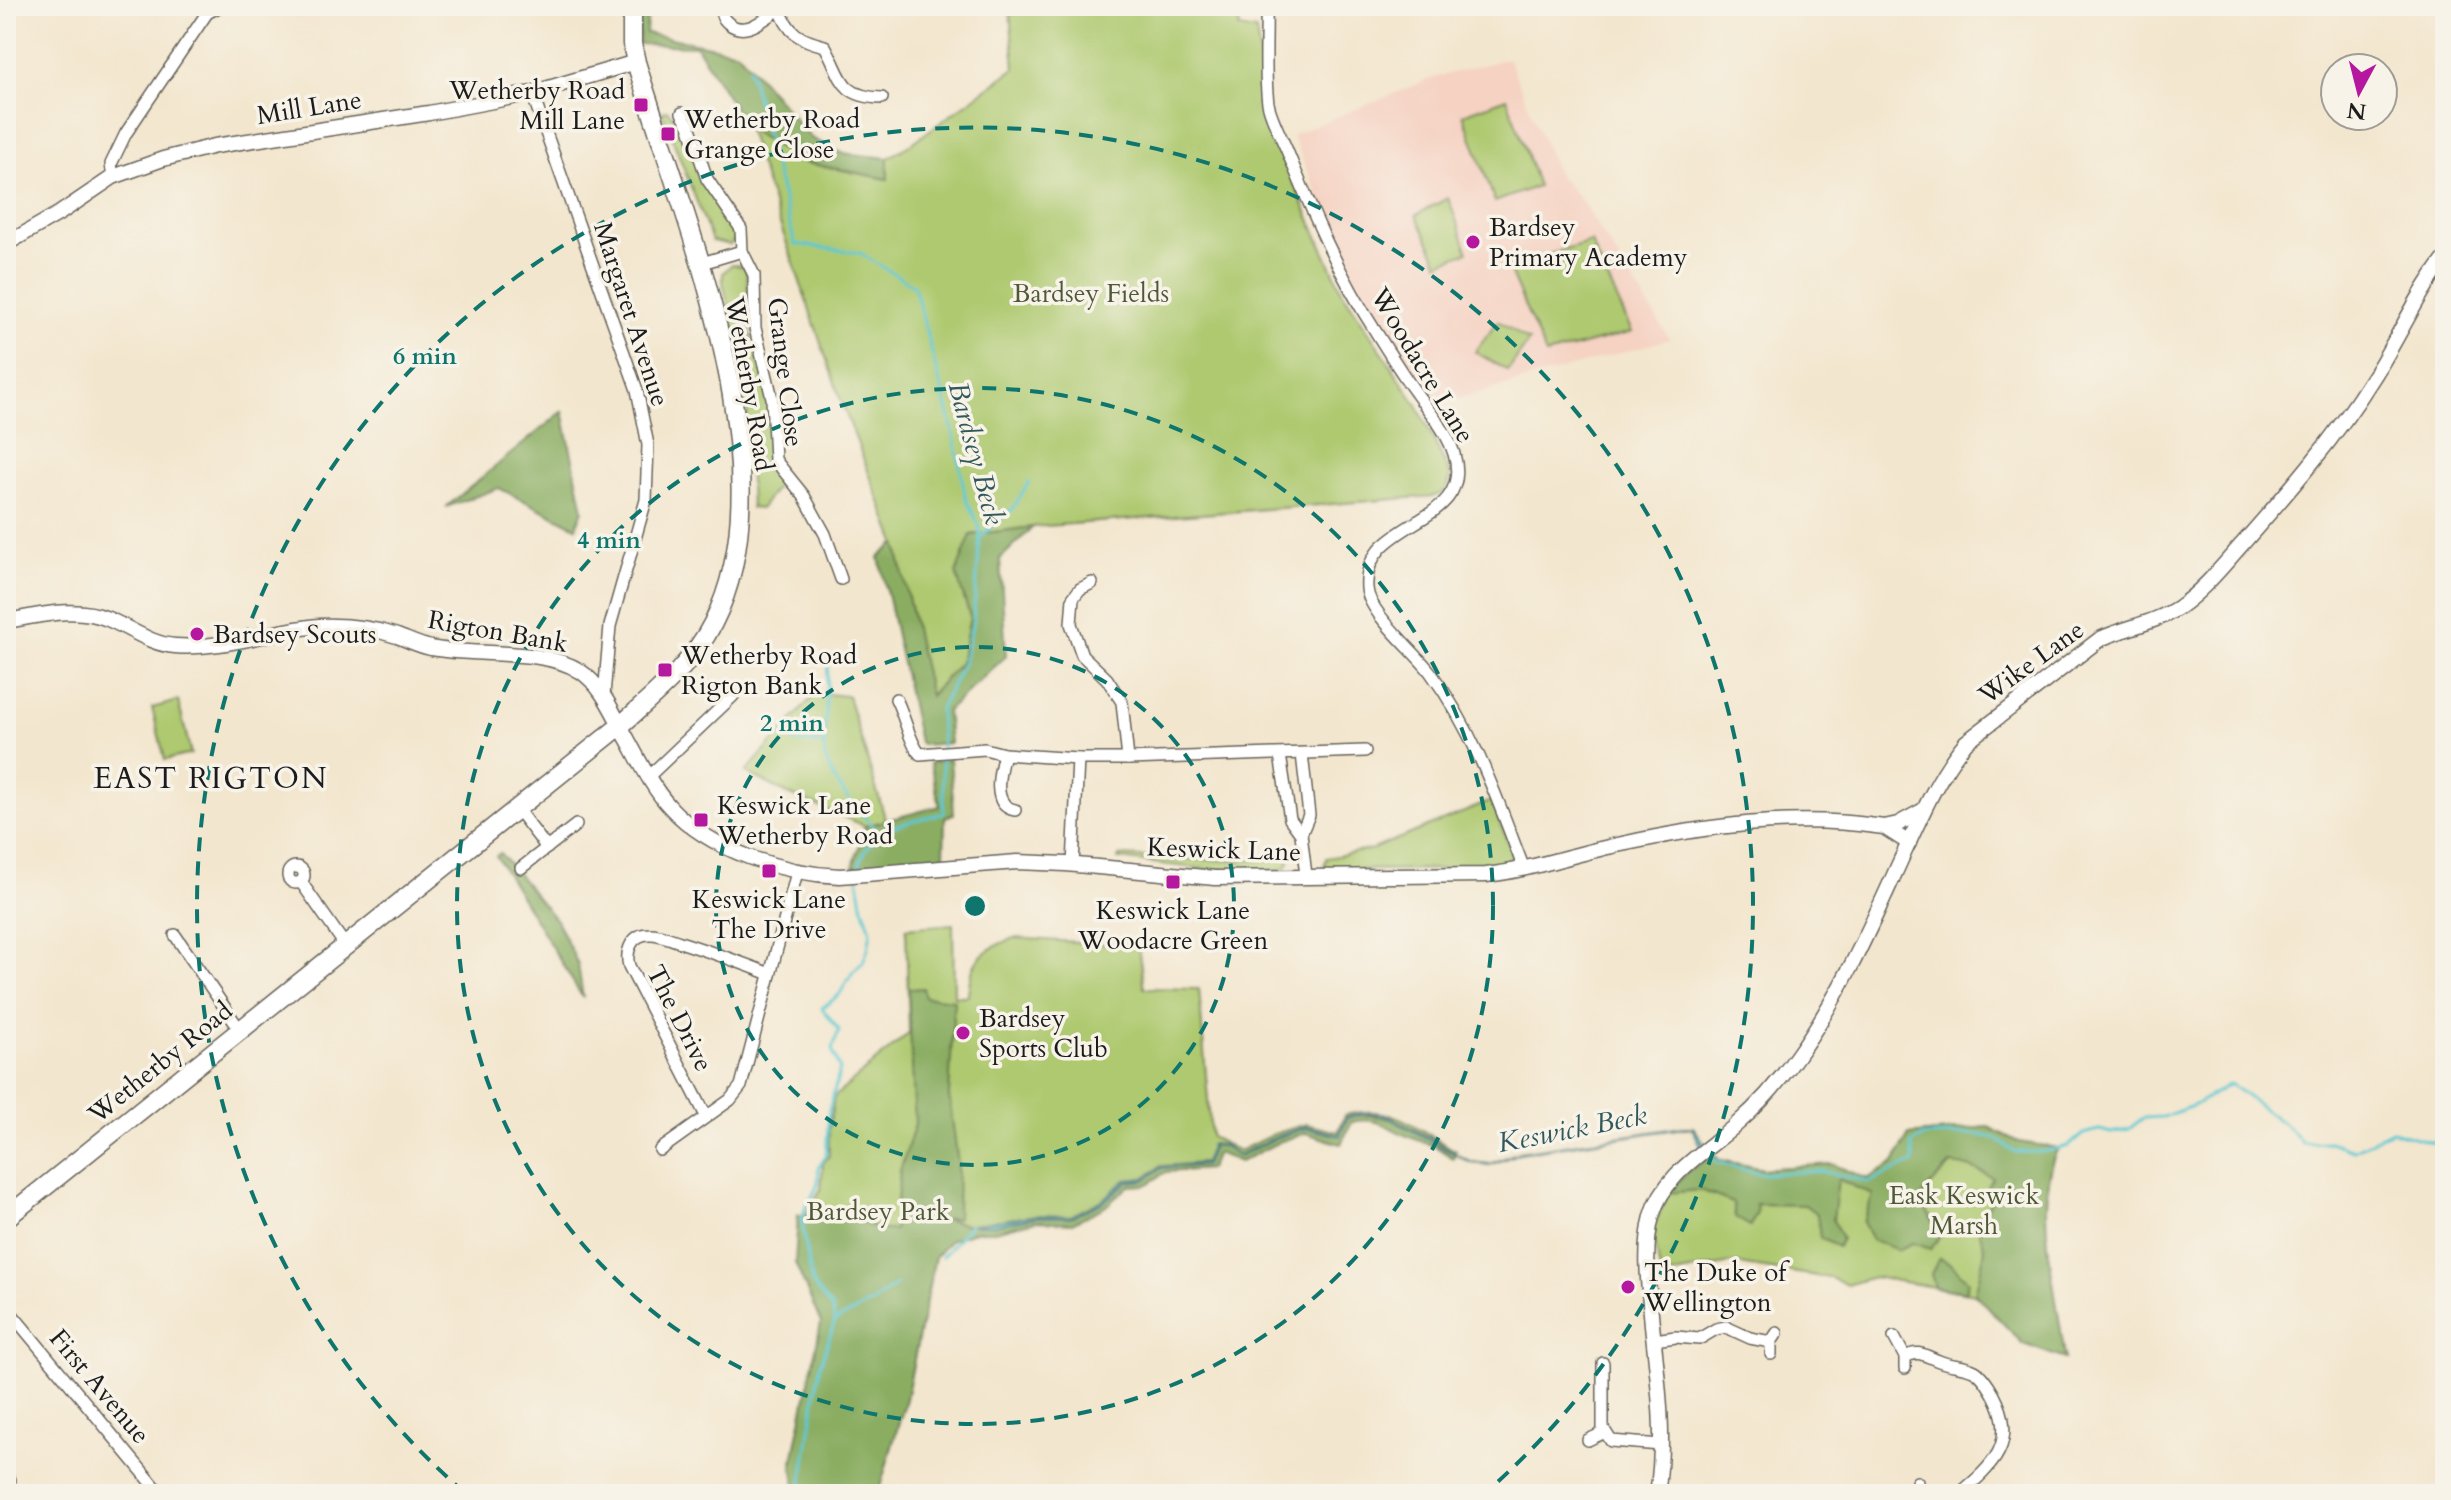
<svg xmlns="http://www.w3.org/2000/svg" width="2451" height="1500" viewBox="0 0 2451 1500" font-family="Cardo,serif">
<style>
.built{fill:#f5d2c2}
.green{fill:#aec96f;stroke:#657246;stroke-width:2}
.forest{fill:#8aad62;stroke:#53643f;stroke-width:2}
.water{fill:#5bc8d1;stroke:#3c7276;stroke-width:2}
.lines{fill:none;stroke-linecap:round;stroke-linejoin:round}
.stream{stroke:#5bc8d1;stroke-width:3}
.minor-casing{stroke:#67635a;stroke-width:14}
.tertiary-casing{stroke:#67635a;stroke-width:17}
.primary-casing{stroke:#67635a;stroke-width:21}
.minor{stroke:#fff;stroke-width:11}
.tertiary{stroke:#fff;stroke-width:14}
.primary{stroke:#fff;stroke-width:18}
.ring{fill:none;stroke:#0f766e;stroke-width:4;stroke-dasharray:14 10}
.poi-dot{fill:#b5179e;stroke:#f7f3e8;stroke-width:3}
.labels{text-anchor:middle;stroke-width:7;stroke-linejoin:round;paint-order:stroke}
.poi-label{font-size:26px;fill:#1c1c1c;stroke:#f7f3e8;text-anchor:start}
.street-label{font-size:26px;fill:#1c1c1c;stroke:#f7f3e8}
.park-label{font-size:26px;fill:#4f5939;stroke:#f7f3e8}
.water-label{font-size:28px;font-style:italic;fill:#32585b;stroke:#f7f3e8}
.quarter-label{font-size:30px;letter-spacing:2px;fill:#1c1c1c;stroke:#f7f3e8}
.centre{fill:#0f766e;stroke:#f7f3e8;stroke-width:4}
.ring-label{font-size:24px;text-anchor:middle;font-weight:bold;fill:#0f766e;stroke:#f7f3e8;stroke-width:7;stroke-linejoin:round;paint-order:stroke}
</style>
<rect width="100%" height="100%" fill="#f7f3e8"/>
<filter id="ink" filterUnits="userSpaceOnUse"><feTurbulence type="fractalNoise" baseFrequency=".0125" numOctaves="2"/><feDisplacementMap in="SourceGraphic" scale="16" xChannelSelector="R" yChannelSelector="G"/><feConvolveMatrix kernelMatrix="1 2 1 2 8 2 1 2 1" color-interpolation-filters="sRGB"/></filter>
<filter id="wash" filterUnits="userSpaceOnUse"><feTurbulence type="fractalNoise" baseFrequency=".006" numOctaves="4" result="noise"/><feDisplacementMap in="SourceGraphic" scale="32" xChannelSelector="R" yChannelSelector="G"/><feGaussianBlur stdDeviation="1.8" result="paint"/><feColorMatrix in="noise" values="0 0 0 0 0 0 0 0 0 0 0 0 0 0 0 0 0 1.4 0 .05"/><feComposite in="paint" operator="in"/></filter>
<g filter="url(#wash)">
<rect width="100%" height="100%" fill="#f3e6ce"/>
<!-- built -->
<polygon class="built" points="1508,58 1558,175 1581,200 1670,339 1440,404 1417,379 1361,296 1292,135 1433,78"/>
<!-- green -->
<g class="green">
<polygon points="1018,6 1248,6 1241,15 1239,28 1256,31 1261,63 1263,111 1277,145 1342,291 1417,405 1451,476 1446,491 1435,496 1033,527 971,535 973,621 961,662 929,696 896,543 840,398 747,128 802,162 887,179 888,158 911,144 1015,68 1010,12"/>
<polygon points="1507,98 1538,186 1495,202 1463,114"/>
<polygon points="667,110 682,126 701,178 738,235 730,245 712,241 662,112"/>
<polygon points="1448,198 1468,252 1439,263 1416,215"/>
<polygon points="1591,242 1632,332 1546,355 1508,267"/>
<polygon points="732,264 745,267 747,274 751,334 766,387 770,413 769,465 779,484 760,509 751,508 746,385 723,282 723,273"/>
<polygon points="1498,321 1529,341 1508,371 1475,352"/>
<polygon points="816,693 848,696 886,821 865,826 786,793 746,772"/>
<polygon points="178,701 191,754 165,760 152,708"/>
<polygon points="1491,801 1511,850 1511,860 1506,866 1484,869 1329,870 1324,867 1326,858 1373,849"/>
<polygon points="1119,856 1238,861 1287,857 1289,862 1286,868 1277,870 1205,869 1118,859"/>
<path d="M953 924 954 996H968C970 960 981 950 1014 938L1138 946 1144 988 1199 989 1211 1137 1239 1151 1274 1134 1306 1124 1338 1132 1345 1115C1393 1102 1417 1129 1456 1151L1385 1114 1346 1117 1339 1135 1306 1127 1238 1155 1223 1145 1204 1163 1161 1166 1144 1179 1126 1180 1101 1201 1071 1216 1036 1215 968 1225 939 1218 932 1246 806 1222 808 1211 821 1189 823 1163 829 1156V1129L834 1097 909 1033 906 928Z"/>
<path d="M1988 1127 2018 1142 2058 1148C2030 1198 2059 1304 2065 1359L2023 1344 1975 1294 1873 1277 1847 1285 1830 1278 1731 1263 1665 1276V1272H1660L1654 1238 1655 1225 1668 1193 1687 1172 1714 1155 1719 1160 1763 1169 1832 1164 1867 1179 1894 1163 1909 1135Z"/>
</g>
<!-- forest -->
<g class="forest">
<polygon points="639,6 648,6 646,33 738,52 811,138 841,153 888,158 888,179 802,162 747,128 696,46 639,44"/>
<polygon points="563,411 583,510 576,527 499,488 446,507"/>
<polygon points="1033,527 1000,559 1006,656 947,711 950,743 922,745 919,742 879,557 896,543 930,696 961,662 970,617 956,573 971,535"/>
<polygon points="950,759 954,814 945,817 944,858 853,867 865,826 940,806 930,763"/>
<polygon points="500,853 556,920 578,964 583,998 496,856"/>
<path d="M923 988 925 997 954 1000 949 1096 958 1163 957 1218 944 1219 968 1225H993L1036 1217H1071L1102 1203 1127 1182 1144 1180 1162 1168 1205 1165 1212 1145 1223 1146 1238 1156 1276 1138 1306 1128 1340 1136 1347 1118C1388 1107 1419 1134 1455 1153L1453 1159C1439 1145 1424 1143 1407 1136 1385 1126 1377 1117 1352 1122L1341 1144 1306 1133 1279 1142 1240 1162 1217 1153 1209 1169 1166 1172 1146 1185 1129 1186 1105 1207 1072 1223 1036 1221 994 1231H977L950 1240 935 1257 906 1399 878 1494H797L792 1465 821 1323 795 1263 798 1215 844 1214 881 1230H894L900 1171 915 1124 908 989Z"/>
<path d="M1988 1127 2018 1142 2058 1148C2030 1198 2059 1304 2065 1359L2023 1344 1975 1294 1985 1250 1977 1223 1995 1195 1987 1187 1993 1178C1979 1170 1967 1165 1951 1164 1938 1179 1931 1181 1920 1200L1941 1235 1931 1249 1912 1243 1898 1250 1872 1240 1863 1222 1873 1195 1838 1179 1833 1220 1842 1238 1838 1247 1820 1238 1817 1214 1805 1205 1756 1204 1757 1213 1750 1226 1735 1217 1733 1203 1700 1190 1668 1193 1687 1172 1714 1155 1719 1160 1763 1169 1832 1164 1867 1179 1894 1163 1909 1135Z"/>
<polygon points="1939,1258 1952,1265 1968,1281 1965,1292 1935,1287 1931,1274"/>
</g>
<!-- water -->
<polygon class="water" points="1364,1112 1385,1114 1471,1162 1490,1164 1519,1152 1683,1127 1693,1127 1704,1142 1701,1145 1692,1128 1683,1128 1519,1153 1490,1165 1471,1163 1384,1115 1364,1113 1347,1118 1340,1136 1306,1128 1276,1138 1238,1156 1223,1146 1212,1145 1205,1165 1162,1168 1144,1180 1127,1182 1102,1203 1071,1217 1036,1217 993,1225 968,1225 1036,1215 1071,1216 1101,1201 1126,1180 1144,1178 1161,1167 1204,1163 1211,1144 1223,1145 1238,1155 1276,1137 1306,1126 1339,1135 1346,1117"/>
<g class="lines">
<!-- stream -->
<g class="stream">
<polyline points="749,68 795,244 860,253 914,286 953,431 966,499 979,525 980,537 973,621 963,664 940,709 942,750"/>
<polyline points="980,537 1013,508 1029,482"/>
<path d="M828 661 824 752C827 771 841 789 852 804 860 815 872 821 877 833"/>
<polyline points="797,729 824,746"/>
<polyline points="782,735 798,743 817,743"/>
<path d="M858 871C868 824 904 824 944 813L942 758"/>
<polyline points="1712,1156 1716,1162 1762,1174 1821,1171 1869,1182 1914,1162 1911,1145 1924,1136 1973,1134 1995,1138 2016,1152 2041,1152 2069,1146 2083,1134 2100,1130 2111,1133 2129,1129 2143,1118 2163,1117 2195,1105 2230,1084 2288,1127 2302,1143 2329,1142 2354,1150 2392,1131 2445,1146"/>
<polyline points="942,1257 970,1225"/>
<path d="M835 1321 832 1309 812 1283 802 1222C804 1198 822 1195 818 1168L826 1156 829 1110 840 1069 832 1050 839 1030 822 1008 839 995 853 972 863 962 868 949 871 931 862 904 858 878"/>
<polyline points="800,1494 820,1366 835,1321 873,1302 897,1284"/>
</g>
</g>
</g>
<g filter="url(#ink)">
<g class="lines">
<defs>
<g id="minor">
<path d="M721 6C721 14 722 18 728 23 747 38 764 18 780 9"/>
<path d="M779 6C787 33 800 40 825 46 842 75 838 97 882 98"/>
<path d="M1266 6C1267 37 1264 73 1268 103 1271 119 1282 138 1288 153 1313 214 1340 277 1376 332 1389 353 1402 374 1416 393 1430 413 1447 431 1454 454 1476 528 1362 516 1367 588 1368 613 1415 651 1431 673 1475 733 1498 801 1524 869"/>
<polyline points="532,93 637,390 648,445 646,500 610,626 604,695"/>
<polyline points="682,113 689,125 707,179 741,229 742,251 754,275 755,328 772,398 775,460 804,496 825,534 841,579"/>
<polyline points="113,177 111,164 126,133 207,13 220,6"/>
<polyline points="702,263 742,251"/>
<polyline points="1092,583 1080,589 1073,598 1071,624 1082,655 1107,679 1122,702 1128,759"/>
<path d="M896 699C904 714 910 744 920 754L985 749 1004 754 1078 759"/>
<path d="M1004 754C999 772 991 806 1015 810"/>
<polyline points="1280,755 1290,819 1301,834 1306,875"/>
<polyline points="649,776 733,696"/>
<polyline points="517,809 547,848"/>
<polyline points="1301,834 1309,815 1302,754"/>
<polyline points="1073,865 1078,759 1128,759 1365,751"/>
<circle cx="296" cy="875" r="8"/>
<polyline points="521,868 576,825"/>
<polyline points="301,882 345,945"/>
<polyline points="175,935 240,1030"/>
<path d="M706 1116 629 966C625 951 632 934 649 934 659 933 670 939 680 942 711 952 740 962 770 974"/>
<polyline points="660,1150 730,1100 741,1086 797,872"/>
<polyline points="6,1307 161,1494"/>
<polyline points="1894,1337 1905,1357 1905,1368"/>
<polyline points="1654,1340 1676,1337 1699,1339 1716,1329 1726,1327 1750,1338 1771,1342"/>
<polyline points="1771,1354 1771,1342 1777,1333"/>
<path d="M1905 1357C1919 1349 1925 1356 1939 1361 1950 1366 1964 1365 1975 1371 1982 1375 1990 1388 1994 1395 2019 1442 1993 1466 1959 1494"/>
<polyline points="1603,1363 1603,1428 1611,1441 1661,1445"/>
<polyline points="1588,1440 1605,1432"/>
<polyline points="1917,1482 1918,1494"/>
<polyline points="6,1483 10,1480"/>
<polyline points="1561,1494 1576,1491 1587,1494"/>
</g>
<g id="tertiary">
<polyline points="6,244 60,213 113,177 163,159 215,146 429,113 498,100 532,93 636,62"/>
<path d="M6 621C38 616 76 605 108 619 130 628 150 644 175 646 224 650 271 630 319 626 344 625 373 628 397 636 408 640 420 646 431 648 474 657 542 647 580 671 604 687 614 716 628 740 640 762 653 789 670 807 709 850 784 874 840 876L1017 862 1066 864 1215 878 1486 875C1532 870 1576 853 1622 844 1705 826 1792 814 1876 826L1884 827 1909 843"/>
<polyline points="1884,827 1898,824 1922,811"/>
<path d="M1657 1494C1666 1438 1658 1381 1652 1325 1649 1288 1643 1252 1652 1216 1664 1173 1706 1152 1737 1124 1760 1104 1779 1082 1797 1056 1840 996 1869 930 1899 864 1919 821 1936 778 1966 742L2100 639C2126 627 2156 623 2179 607 2204 590 2224 564 2244 542 2289 491 2336 437 2372 379 2398 339 2416 296 2445 259"/>
</g>
<path id="primary" d="M6 1218 620 726C654 695 692 665 713 623 792 469 682 216 636 62L632 44V6"/>
</defs>
<!-- minor casing -->
<use href="#minor" class="minor-casing"/>
<!-- tertiary casing -->
<use href="#tertiary" class="tertiary-casing"/>
<!-- primary casing -->
<use href="#primary" class="primary-casing"/>
<!-- minor -->
<use href="#minor" class="minor"/>
<!-- tertiary -->
<use href="#tertiary" class="tertiary"/>
<!-- primary -->
<use href="#primary" class="primary"/>
</g>
</g>
<!-- distance rings -->
<g class="ring">
<circle cx="975" cy="906" r="259"/>
<circle cx="975" cy="906" r="518"/>
<path d="M465 1493A778 778 0 1 1 1485 1493"/>
</g>
<!-- markers -->
<g class="poi-dot">
<rect x="633" y="97" width="16" height="16" rx="4"/>
<rect x="660" y="126" width="16" height="16" rx="4"/>
<circle cx="1473" cy="242" r="8"/>
<circle cx="197" cy="634" r="8"/>
<rect x="657" y="662" width="16" height="16" rx="4"/>
<rect x="693" y="812" width="16" height="16" rx="4"/>
<rect x="761" y="863" width="16" height="16" rx="4"/>
<rect x="1165" y="874" width="16" height="16" rx="4"/>
<circle cx="963" cy="1033" r="8"/>
<circle cx="1628" cy="1287" r="8"/>
</g>
<g class="labels">
<!-- poi labels -->
<g class="poi-label">
<text x="625" y="99" text-anchor="end">Wetherby Road<tspan x="625" dy="30">Mill Lane</tspan></text>
<text x="684" y="128">Wetherby Road<tspan x="684" dy="30">Grange Close</tspan></text>
<text x="1489" y="236">Bardsey<tspan x="1489" dy="30">Primary Academy</tspan></text>
<text x="213" y="643">Bardsey Scouts</text>
<text x="681" y="664">Wetherby Road<tspan x="681" dy="30">Rigton Bank</tspan></text>
<text x="717" y="814">Keswick Lane<tspan x="717" dy="30">Wetherby Road</tspan></text>
<text x="769" y="908" text-anchor="middle">Keswick Lane<tspan x="769" dy="30">The Drive</tspan></text>
<text x="1173" y="919" text-anchor="middle">Keswick Lane<tspan x="1173" dy="30">Woodacre Green</tspan></text>
<text x="979" y="1027">Bardsey<tspan x="979" dy="30">Sports Club</tspan></text>
<text x="1644" y="1281">The Duke of<tspan x="1644" dy="30">Wellington</tspan></text>
</g>
<!-- street labels -->
<g class="street-label">
<text transform="translate(309 107) rotate(-9)" y="9">Mill Lane</text>
<text transform="translate(632 314) rotate(72)" y="9">Margaret Avenue</text>
<text transform="translate(1423 365) rotate(59)" y="9">Woodacre Lane</text>
<text transform="translate(786 372) rotate(83)" y="9">Grange Close</text>
<text transform="translate(750 384) rotate(80)" y="9">Wetherby Road</text>
<text transform="translate(498 631) rotate(10)" y="9">Rigton Bank</text>
<text transform="translate(2031 662) rotate(-36)" y="9">Wike Lane</text>
<text transform="translate(1224 849) rotate(2)" y="9">Keswick Lane</text>
<text transform="translate(680 1018) rotate(63)" y="9">The Drive</text>
<text transform="translate(160 1062) rotate(-39)" y="9">Wetherby Road</text>
<text transform="translate(100 1386) rotate(50)" y="9">First Avenue</text>
</g>
<!-- park labels -->
<g class="park-label">
<text x="1091" y="302">Bardsey Fields</text>
<text x="1964" y="1204">Eask Keswick<tspan x="1964" dy="30">Marsh</tspan></text>
<text x="878" y="1220">Bardsey Park</text>
</g>
<!-- water labels -->
<g class="water-label">
<text transform="translate(977 453) rotate(75)" y="10">Bardsey Beck</text>
<text transform="translate(1572 1128) rotate(-11)" y="10">Keswick Beck</text>
</g>
<!-- quarter labels -->
<g class="quarter-label">
<text x="211" y="788">EAST RIGTON</text>
</g>
</g>
<circle cx="975" cy="906" r="12" class="centre"/>
<g class="ring-label">
<text x="425" y="364">6 min</text>
<text x="609" y="548">4 min</text>
<text x="792" y="731">2 min</text>
</g>
<!-- margin -->
<rect width="2451" height="1500" fill="none" stroke="#f7f3e8" stroke-width="32"/>
<!-- north arrow -->
<g transform="translate(2359 92) rotate(187)"><circle r="38" fill="#f7f3e8" stroke="#9f9d96" stroke-width="2"/>
<path d="M0-6L14 30L0 20L-14 30Z" fill="#b5179e"/>
<text y="-12" font-size="22" font-weight="bold" text-anchor="middle" fill="#1c1c1c">N</text>
</g>
</svg>
